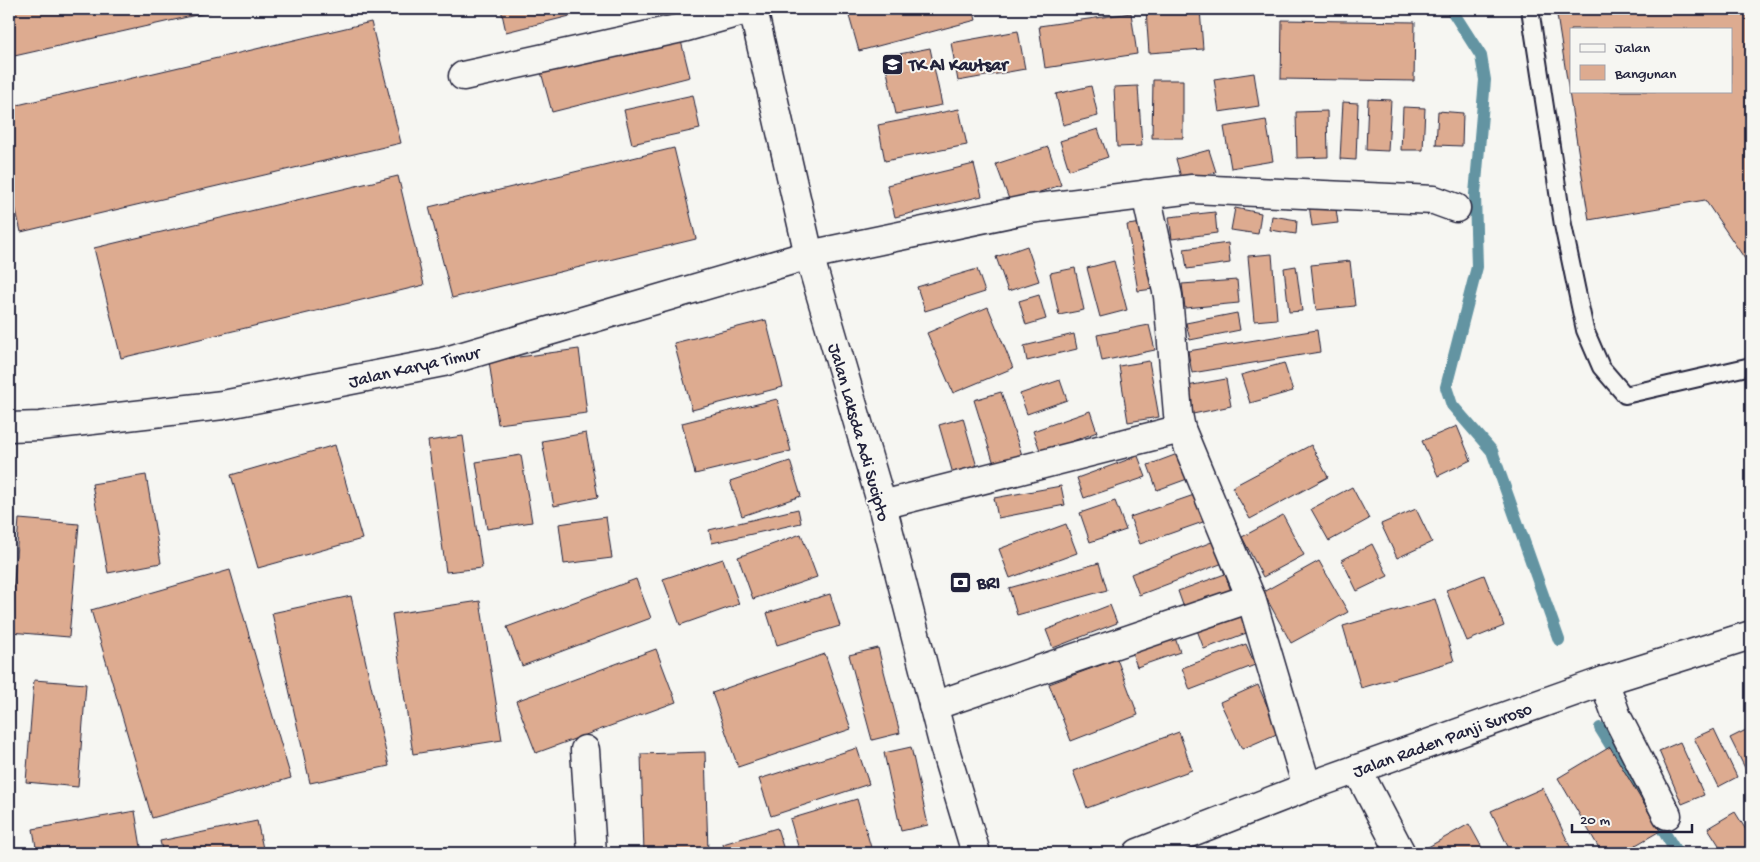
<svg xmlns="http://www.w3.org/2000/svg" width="1760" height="862" viewBox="0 0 1760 862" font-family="'Gochi Hand',sans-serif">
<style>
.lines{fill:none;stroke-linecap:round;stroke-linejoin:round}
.stream{stroke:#6394a2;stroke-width:12}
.building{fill:#ddab90;stroke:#22223b;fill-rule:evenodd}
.lane-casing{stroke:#22223b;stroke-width:20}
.street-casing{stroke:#22223b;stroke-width:31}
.secondary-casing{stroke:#22223b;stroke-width:31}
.primary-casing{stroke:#22223b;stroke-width:31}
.highway-casing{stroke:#22223b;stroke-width:31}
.lane{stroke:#f6f6f2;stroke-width:16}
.street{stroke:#f6f6f2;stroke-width:28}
.secondary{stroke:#f6f6f2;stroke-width:28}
.primary{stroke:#f6f6f2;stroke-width:28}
.highway{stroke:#f6f6f2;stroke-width:28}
.labels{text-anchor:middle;stroke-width:4;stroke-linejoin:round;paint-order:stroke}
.poi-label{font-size:18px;font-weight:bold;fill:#22223b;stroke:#f6f6f2;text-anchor:start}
.street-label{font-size:18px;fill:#22223b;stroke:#f6f6f2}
</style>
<rect width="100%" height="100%" fill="#f6f6f2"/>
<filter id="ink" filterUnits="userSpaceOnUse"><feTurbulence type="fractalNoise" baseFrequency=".02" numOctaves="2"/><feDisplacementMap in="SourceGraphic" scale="10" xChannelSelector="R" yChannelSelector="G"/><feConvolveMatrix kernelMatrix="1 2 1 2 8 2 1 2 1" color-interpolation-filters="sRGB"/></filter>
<g filter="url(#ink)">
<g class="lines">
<!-- stream -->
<g class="stream">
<polyline points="1451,9 1481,56 1485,80 1475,194 1477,267 1446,387 1452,405 1492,451 1559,640"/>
<polyline points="1600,728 1677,853"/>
</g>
</g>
<!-- building -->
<g class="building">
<polygon points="9,9 223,9 10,57 9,50"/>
<polygon points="501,9 598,9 506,32"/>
<polygon points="847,9 973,9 976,20 859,51"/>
<polygon points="1167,9 1200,9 1203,49 1149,53 1146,10"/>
<path d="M1556 9H1751V256L1745 259 1705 200 1589 220ZM1571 29H1731V91H1571Z"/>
<polygon points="1131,13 1137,54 1045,68 1039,26"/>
<polygon points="1282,20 1415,22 1414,81 1281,79"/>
<polygon points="371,22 401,143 21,232 9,180 9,107"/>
<polygon points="1018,31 1025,69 958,81 951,43"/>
<polygon points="680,37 690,77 552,112 541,72"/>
<polygon points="930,48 942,105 896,114 884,57"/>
<polygon points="1254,73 1259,106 1219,112 1214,79"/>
<polygon points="1153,80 1183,80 1183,138 1152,138"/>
<polygon points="1091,86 1098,116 1063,125 1056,94"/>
<polygon points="1138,86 1142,146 1117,147 1114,87"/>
<polygon points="693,95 700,129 632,144 624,110"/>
<polygon points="1368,99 1391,100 1388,151 1366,150"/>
<polygon points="1343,102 1358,103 1356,160 1340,159"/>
<polygon points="1403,107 1425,108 1423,150 1401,150"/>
<polygon points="959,109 967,145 885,161 878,125"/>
<polygon points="1327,111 1328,157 1297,158 1296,112"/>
<polygon points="1438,111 1463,113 1462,146 1436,145"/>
<polygon points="1266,120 1273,161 1231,168 1224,127"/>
<polygon points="1098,129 1108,157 1069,170 1060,141"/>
<polygon points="1048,147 1061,185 1010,202 996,164"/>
<polygon points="674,148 696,239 452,298 429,207"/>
<polygon points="1209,150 1216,172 1182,181 1176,159"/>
<polygon points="974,164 982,196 895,217 887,185"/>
<polygon points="398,176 424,285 121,358 94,248"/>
<polygon points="1335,202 1338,223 1312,226 1309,205"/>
<polygon points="1235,208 1261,213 1258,234 1231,230"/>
<polygon points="1215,212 1217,233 1172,239 1169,217"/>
<polygon points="1272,216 1297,220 1296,234 1270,230"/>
<polygon points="1143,223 1153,289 1138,291 1127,225"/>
<polygon points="1228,243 1230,263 1187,269 1184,249"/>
<polygon points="1027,246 1039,281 1008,291 996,257"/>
<polygon points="1272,254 1277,319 1254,321 1248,256"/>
<polygon points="1114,261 1127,310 1100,317 1087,268"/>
<polygon points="1350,261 1355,306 1316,310 1311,265"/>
<polygon points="1296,266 1302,311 1289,312 1284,268"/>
<polygon points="1075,268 1084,310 1059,315 1050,273"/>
<polygon points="977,269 985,292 925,311 917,287"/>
<polygon points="1237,280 1239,303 1185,308 1182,284"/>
<polygon points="1039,295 1046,319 1026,325 1019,301"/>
<polygon points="988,307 1013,368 953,393 927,333"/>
<polygon points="1237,313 1240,330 1190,340 1186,323"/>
<polygon points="766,320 783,387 692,410 674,343"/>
<polygon points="1149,325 1155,350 1102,361 1097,335"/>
<polygon points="1317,330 1320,352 1192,373 1188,351"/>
<polygon points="1074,334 1077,349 1027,361 1024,346"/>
<polygon points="579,349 587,413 498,424 489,361"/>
<polygon points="1149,361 1159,417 1128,422 1119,366"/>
<polygon points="1284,363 1293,391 1250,403 1241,375"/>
<polygon points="1226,379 1231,406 1193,414 1187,386"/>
<polygon points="1060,380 1067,400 1027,414 1020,394"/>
<polygon points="1001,392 1022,455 994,464 974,400"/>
<polygon points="777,399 791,451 695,474 682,423"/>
<polygon points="1090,411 1097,432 1041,453 1033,431"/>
<polygon points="963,418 977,467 953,474 939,425"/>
<polygon points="1457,426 1471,460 1438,476 1422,441"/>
<polygon points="586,433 598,497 554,506 542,441"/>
<polygon points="463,436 482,568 446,572 428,441"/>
<polygon points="335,445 362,539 258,568 231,475"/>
<polygon points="1311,445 1328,477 1250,519 1232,487"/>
<polygon points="1180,453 1190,478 1157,490 1148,465"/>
<polygon points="521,455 532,522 487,529 476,462"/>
<polygon points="1138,456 1146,477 1084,498 1077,478"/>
<polygon points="790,461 801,496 742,516 730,481"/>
<polygon points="146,475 161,563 108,573 92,484"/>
<polygon points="1061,486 1065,505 998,518 994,498"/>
<polygon points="1352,487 1369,519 1329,541 1311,509"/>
<polygon points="1194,495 1203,522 1140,544 1130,517"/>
<polygon points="1115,501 1126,530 1090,542 1080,513"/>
<polygon points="798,509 801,523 712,543 709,530"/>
<polygon points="1416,509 1432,542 1397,558 1381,524"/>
<polygon points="1283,515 1304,555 1263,577 1242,537"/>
<polygon points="606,517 612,558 564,564 559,524"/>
<polygon points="19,519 79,524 69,637 10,632"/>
<polygon points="1066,524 1077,553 1010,578 999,549"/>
<polygon points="801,534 817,577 753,599 738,557"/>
<polygon points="1214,541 1223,563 1139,595 1131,574"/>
<polygon points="1372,544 1388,576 1357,591 1342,560"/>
<polygon points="723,559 739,604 680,625 663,579"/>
<polygon points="1319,561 1348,612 1291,643 1263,592"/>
<polygon points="1099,563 1107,590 1017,615 1009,588"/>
<polygon points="230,570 291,778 152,818 91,610"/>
<polygon points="1225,574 1231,591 1184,608 1178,591"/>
<polygon points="1484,575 1504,626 1467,641 1446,590"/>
<polygon points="636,579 651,618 522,666 507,627"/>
<polygon points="830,594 840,626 777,645 767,613"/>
<polygon points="351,596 389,766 310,783 272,613"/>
<polygon points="1435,599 1454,661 1361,688 1343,626"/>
<polygon points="480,601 502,740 413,754 392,614"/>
<polygon points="1110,605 1117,623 1053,648 1046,630"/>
<polygon points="1241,613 1249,632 1204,649 1197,630"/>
<polygon points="1173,632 1180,652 1137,667 1130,647"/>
<polygon points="1246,644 1255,665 1190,690 1182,668"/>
<polygon points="878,648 900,733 872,740 849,655"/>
<polygon points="656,649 676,702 536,753 516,701"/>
<polygon points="825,654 851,729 738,767 712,693"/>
<polygon points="1117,659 1138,715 1071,741 1049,684"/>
<polygon points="34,680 86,684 78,787 26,782"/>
<polygon points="1258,685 1279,733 1242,749 1220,702"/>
<polygon points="1750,728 1751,731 1751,780 1730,738"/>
<polygon points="1714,729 1737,777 1718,787 1694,738"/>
<polygon points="1179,732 1192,770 1087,808 1073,771"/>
<polygon points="1680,742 1704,795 1682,804 1659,751"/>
<polygon points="911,747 928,825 901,831 884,753"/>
<polygon points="1610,747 1660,831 1622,853 1602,853 1558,778"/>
<polygon points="857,748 869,784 771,816 759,779"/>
<polygon points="705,752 708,853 644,853 641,754"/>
<polygon points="1543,788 1573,853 1511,853 1491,811"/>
<polygon points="857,799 872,851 865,853 800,853 790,819"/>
<polygon points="135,811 142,853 37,853 33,829"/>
<polygon points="1735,812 1751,838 1751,853 1724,853 1708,828"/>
<polygon points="257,821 264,853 163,853 160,841"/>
<polygon points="1469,824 1485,853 1423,853 1421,851"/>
<polygon points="777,828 785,853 725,853 723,844"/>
</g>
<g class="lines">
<defs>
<polyline id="lane" points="1530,9 1563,225 1585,330 1601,367 1625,395 1751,366"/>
<g id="street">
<polyline points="463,76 686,27 750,9"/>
<polyline points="1146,194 1168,296 1178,414 1181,429 1251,598 1307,787"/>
<polyline points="809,255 1029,209 1192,189 1434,200 1456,208"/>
<polyline points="882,505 1181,429"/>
<polyline points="1604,681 1617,717 1667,815"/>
<polyline points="933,706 1251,598"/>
<polyline points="585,750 592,853"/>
<polyline points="1357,769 1401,853"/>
</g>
<polyline id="secondary" points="9,427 40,426 223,405 443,362 809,255"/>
<polyline id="primary" points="753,9 809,255 882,505 943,743 976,853"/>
<polyline id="highway" points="1138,853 1307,787 1604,681 1751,635"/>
</defs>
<!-- lane casing -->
<use href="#lane" class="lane-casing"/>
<!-- street casing -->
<use href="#street" class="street-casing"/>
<!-- secondary casing -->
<use href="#secondary" class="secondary-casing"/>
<!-- primary casing -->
<use href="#primary" class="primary-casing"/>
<!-- highway casing -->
<use href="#highway" class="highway-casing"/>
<!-- lane -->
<use href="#lane" class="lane"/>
<!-- street -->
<use href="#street" class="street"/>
<!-- secondary -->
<use href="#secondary" class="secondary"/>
<!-- primary -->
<use href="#primary" class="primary"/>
<!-- highway -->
<use href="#highway" class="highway"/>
</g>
</g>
<!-- icons -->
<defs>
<symbol id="school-square" viewBox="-11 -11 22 22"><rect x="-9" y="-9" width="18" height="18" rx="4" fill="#22223b" stroke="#f6f6f2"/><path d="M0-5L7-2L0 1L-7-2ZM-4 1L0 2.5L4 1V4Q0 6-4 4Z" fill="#fff"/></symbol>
<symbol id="bank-square" viewBox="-11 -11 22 22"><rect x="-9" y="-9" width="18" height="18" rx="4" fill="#22223b" stroke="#f6f6f2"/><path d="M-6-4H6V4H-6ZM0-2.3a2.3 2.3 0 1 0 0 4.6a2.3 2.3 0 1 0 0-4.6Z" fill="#fff"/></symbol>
</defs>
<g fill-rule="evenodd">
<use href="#school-square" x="880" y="52" width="25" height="25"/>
<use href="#bank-square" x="948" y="570" width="25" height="25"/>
</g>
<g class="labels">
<!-- poi labels -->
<g class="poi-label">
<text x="909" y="70">TK Al Kautsar</text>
<text x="977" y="588">BRI</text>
</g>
<!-- street labels -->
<g class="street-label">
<text transform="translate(414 366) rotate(-13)" y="6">Jalan Karya Timur</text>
<text transform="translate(860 432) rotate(74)" y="6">Jalan Laksda Adi Sucipto</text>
<text transform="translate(1442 739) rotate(-20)" y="6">Jalan Raden Panji Suroso</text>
</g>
</g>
<!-- margin -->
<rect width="1760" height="862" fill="none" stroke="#f6f6f2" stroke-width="30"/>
<rect x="15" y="15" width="1730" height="832" fill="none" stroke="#22223b" stroke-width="2" filter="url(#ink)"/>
<!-- legend -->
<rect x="1570" y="28" width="162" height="65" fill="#f6f6f2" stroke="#a1a1a9"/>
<rect x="1580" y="44" width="25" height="8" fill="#f6f6f2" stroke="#a1a1a9"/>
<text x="1615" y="52" font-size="15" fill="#22223b">Jalan</text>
<rect x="1580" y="65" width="25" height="15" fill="#ddab90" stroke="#a1a1a9"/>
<text x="1615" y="78" font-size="15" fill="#22223b">Bangunan</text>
<!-- scale -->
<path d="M1572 824v8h120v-8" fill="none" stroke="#22223b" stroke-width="2.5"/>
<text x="1580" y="824" font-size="15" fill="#22223b" stroke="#f6f6f2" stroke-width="4" paint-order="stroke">20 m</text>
</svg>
